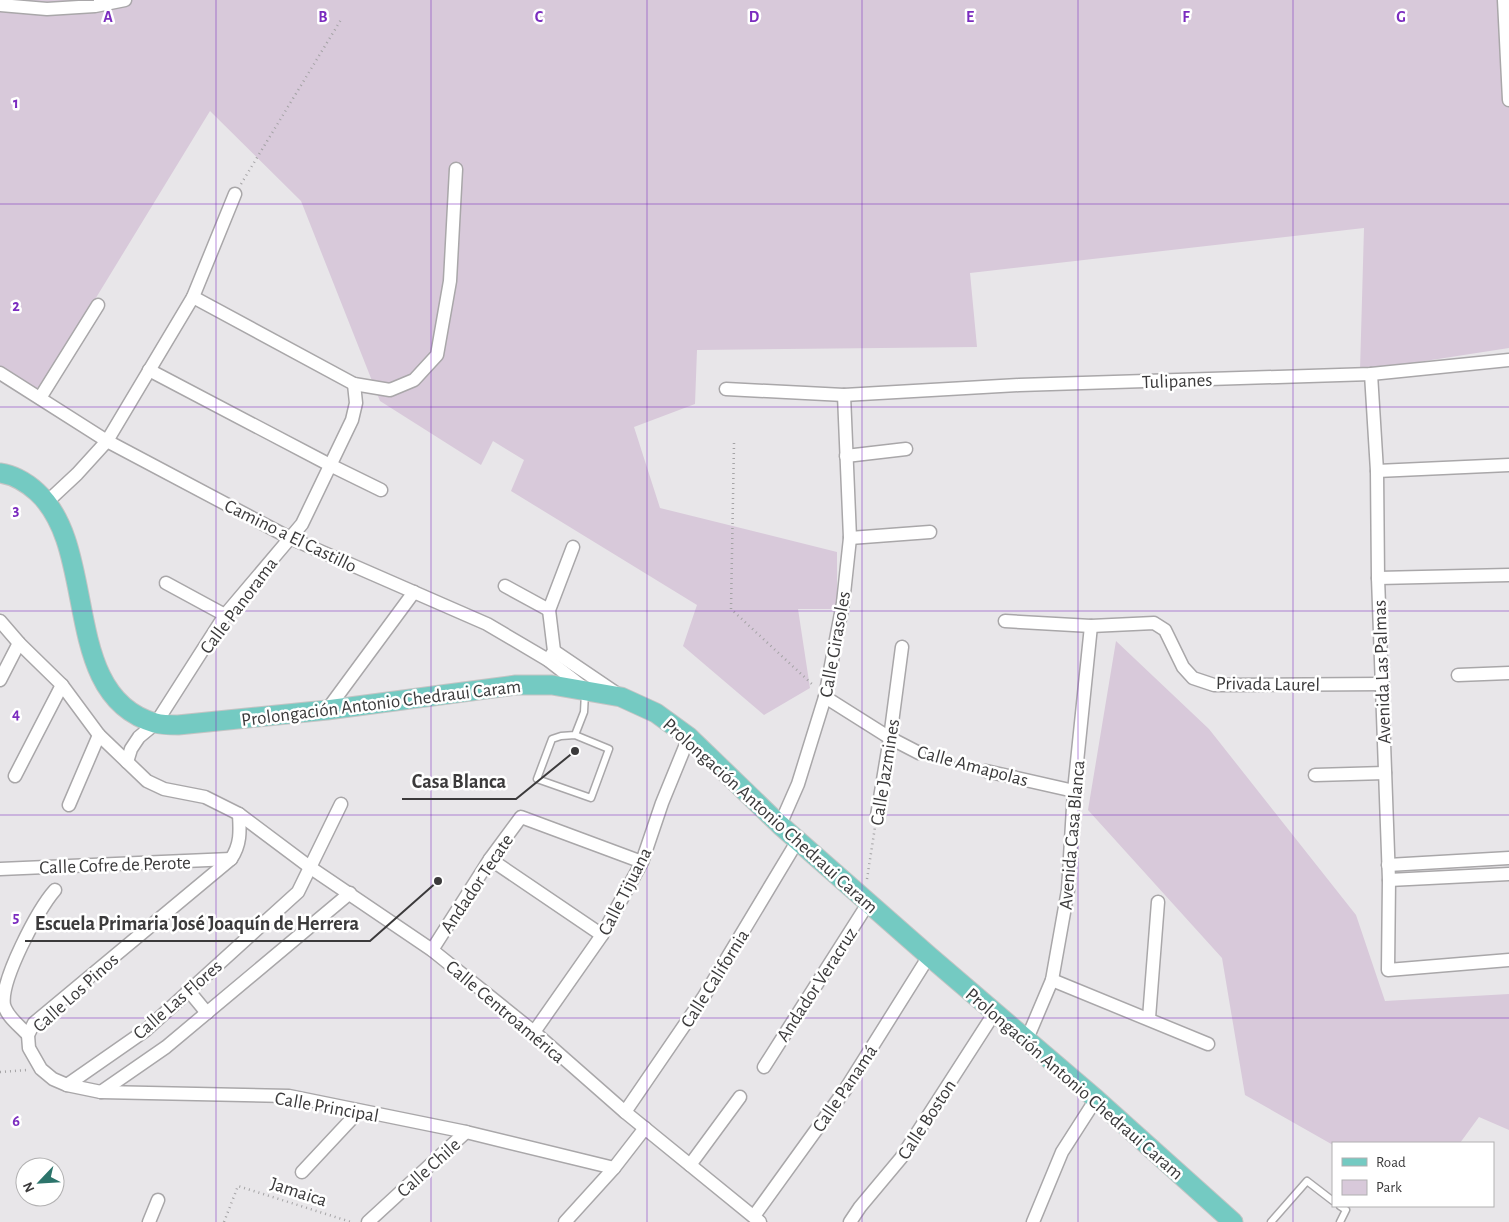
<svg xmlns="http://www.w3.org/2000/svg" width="1509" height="1222" viewBox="0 0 1509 1222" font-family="'Alegreya Sans',sans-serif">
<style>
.green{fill:#d8c9da}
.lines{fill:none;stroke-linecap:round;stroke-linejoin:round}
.service-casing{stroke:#a9a7a9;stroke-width:9}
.minor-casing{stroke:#a9a7a9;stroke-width:15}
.primary-casing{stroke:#c4c4c4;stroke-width:21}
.path{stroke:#a4a3a5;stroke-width:2.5;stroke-dasharray:1 4;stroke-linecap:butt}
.service{stroke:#fff;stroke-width:6}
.minor{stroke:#fff;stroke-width:12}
.primary{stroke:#74cac2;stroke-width:19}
.grid{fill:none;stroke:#7b2cbf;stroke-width:1;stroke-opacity:0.55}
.labels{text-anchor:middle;stroke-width:5;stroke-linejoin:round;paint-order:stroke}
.street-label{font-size:19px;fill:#3b3a3b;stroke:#fff}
.grid-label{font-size:16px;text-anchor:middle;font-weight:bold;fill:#7b2cbf;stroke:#fff;stroke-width:5;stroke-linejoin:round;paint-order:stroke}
.leader{fill:none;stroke:#3b3a3b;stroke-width:2}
.callout-dot{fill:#3b3a3b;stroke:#fff;stroke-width:2}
.callout-label{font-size:20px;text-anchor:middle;font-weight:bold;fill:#3b3a3b;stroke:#fff;stroke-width:5;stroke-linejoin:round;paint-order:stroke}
</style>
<rect width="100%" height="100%" fill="#e8e6e9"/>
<!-- green -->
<g class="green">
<polygon points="0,0 1509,0 1509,348 1360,371 1364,228 970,273 977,347 697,350 695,404 634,427 660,508 837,552 837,609 798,609 810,688 764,715 683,646 697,605 511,491 524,460 493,441 481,465 380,401 301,201 210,111 33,401 0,372"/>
<polygon points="1116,641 1209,729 1356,915 1385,1001 1509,994 1509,1130 1479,1117 1460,1143 1333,1143 1333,1145 1245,1095 1222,958 1088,810"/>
</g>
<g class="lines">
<defs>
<g id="service">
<polyline points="575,735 561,736 552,739 537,779 591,798 609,749 575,735 584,712 585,693"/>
<polyline points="1271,1222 1307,1181 1333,1201"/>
<polyline points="1340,1222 1346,1210 1340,1206"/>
</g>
<g id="minor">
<polyline points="1504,0 1509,100"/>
<polyline points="0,5 47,9 95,6 125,0"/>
<polyline points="193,297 354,384 390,390 414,380 437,355 450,281 456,169"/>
<polyline points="149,370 330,465 381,490"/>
<polyline points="0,373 107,441 290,538 487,624 548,660 584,688"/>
<polyline points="1371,374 1377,471 1378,578 1389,880 1388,970 1509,960"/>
<polyline points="726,389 844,395 1019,385 1371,374 1509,360"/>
<polyline points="40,398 98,305"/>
<polyline points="846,456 906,449"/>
<polyline points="1377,471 1509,465"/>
<polyline points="47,502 77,474 107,441 193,297 235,194"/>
<polyline points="850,538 930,532"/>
<polyline points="1378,578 1509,575"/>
<polyline points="166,583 225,615"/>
<polyline points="505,586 549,610"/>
<polyline points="0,621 19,643 62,685 99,735 147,781 164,789 205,797 239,814 311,868 432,950 534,1032 625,1112 760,1222"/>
<polyline points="1005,621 1091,626 1154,623 1165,630 1183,667 1193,678 1214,685 1383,684"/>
<polyline points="554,651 616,693"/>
<polyline points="548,660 554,651 549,610 573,547"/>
<polyline points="1458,675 1509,673"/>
<polyline points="0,680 19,643"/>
<polyline points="825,697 890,738 919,753"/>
<polyline points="327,710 414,592"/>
<polyline points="127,762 131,749 139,737 156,723 225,615 302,524 352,420 356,403 354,384"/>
<polyline points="986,771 1074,791"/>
<polyline points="1315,775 1385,773"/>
<polyline points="15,776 62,685"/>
<polyline points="69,805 99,735"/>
<path d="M239 814C240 831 241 844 231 859L34 1023 28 1035 29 1048 41 1069 53 1079 67 1085 101 1092 289 1096 466 1132 614 1168"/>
<polyline points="877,816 890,738 902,647"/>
<polyline points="780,825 798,784 825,697 843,603 850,538 844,395"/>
<polyline points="490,859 602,935"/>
<polyline points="1388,865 1509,858"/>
<polyline points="0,869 231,859"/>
<polyline points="1389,880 1509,874"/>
<polyline points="432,950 490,859 521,817 642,862"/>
<polyline points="1052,980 1208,1044"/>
<polyline points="188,990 207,1013"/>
<polyline points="1149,1018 1158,902"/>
<polyline points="534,1032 602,935 642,862 662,803 689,737"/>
<path d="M28 1035C20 1026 7 1017 4 1005 0 981 38 909 55 890"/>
<polyline points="1027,1039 1052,980 1068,890 1074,791 1091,626"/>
<polyline points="764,1067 869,902"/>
<polyline points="67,1085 146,1030 298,892 341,804"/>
<polyline points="101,1092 166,1047 350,893"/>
<polyline points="625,1112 703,998 798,840"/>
<polyline points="690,1165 740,1097"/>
<polyline points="302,1172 359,1111"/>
<polyline points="754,1216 845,1090 929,956"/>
<polyline points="149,1222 158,1200"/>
<polyline points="368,1222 466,1132"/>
<polyline points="565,1222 614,1168 645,1128"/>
<polyline points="850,1222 860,1207 901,1158 995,1012"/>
<polyline points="1033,1222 1062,1152 1096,1099"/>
</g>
<path id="primary" d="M0 473C14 475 27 483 37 492 100 549 59 696 155 723 162 725 171 725 178 725L327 710 516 685H552L621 697 656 713 689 737 780 825 929 956 1096 1099 1233 1222"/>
</defs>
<!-- service casing -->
<use href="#service" class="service-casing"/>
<!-- minor casing -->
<use href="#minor" class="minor-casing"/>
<!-- primary casing -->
<use href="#primary" class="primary-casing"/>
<!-- path -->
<g class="path">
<polyline points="241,184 342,18"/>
<polyline points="734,443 731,609 813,685"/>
<polyline points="930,756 973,767"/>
<polyline points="867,879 875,827"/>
<polyline points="0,1072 27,1070"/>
<polyline points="224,1222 238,1186 351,1222"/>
</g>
<!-- service -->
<use href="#service" class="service"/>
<!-- minor -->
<use href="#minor" class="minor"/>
<!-- primary -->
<use href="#primary" class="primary"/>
</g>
<!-- grid -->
<path class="grid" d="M216 0V1222M431 0V1222M647 0V1222M862 0V1222M1078 0V1222M1293 0V1222M0 204H1509M0 407H1509M0 611H1509M0 815H1509M0 1018H1509"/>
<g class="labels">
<!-- street labels -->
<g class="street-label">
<text transform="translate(1177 380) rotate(-2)" y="7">Tulipanes</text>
<text transform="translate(291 535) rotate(26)" y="7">Camino a El Castillo</text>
<text transform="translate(238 605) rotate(-53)" y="7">Calle Panorama</text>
<text transform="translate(834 644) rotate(-80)" y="7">Calle Girasoles</text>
<text transform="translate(1381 672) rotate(-92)" y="7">Avenida Las Palmas</text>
<text transform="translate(1268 683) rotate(1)" y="7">Privada Laurel</text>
<text transform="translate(381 702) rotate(-7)" y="7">Prolongación Antonio Chedraui Caram</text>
<text transform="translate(973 765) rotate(15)" y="7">Calle Amapolas</text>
<text transform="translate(884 772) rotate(-81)" y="7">Calle Jazmines</text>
<text transform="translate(771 815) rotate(42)" y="7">Prolongación Antonio Chedraui Caram</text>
<text transform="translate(1071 835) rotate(-85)" y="7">Avenida Casa Blanca</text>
<text transform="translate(115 864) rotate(-2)" y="7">Calle Cofre de Perote</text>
<text transform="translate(476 883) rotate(-56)" y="7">Andador Tecate</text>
<text transform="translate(624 891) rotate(-63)" y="7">Calle Tijuana</text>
<text transform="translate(714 978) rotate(-58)" y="7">Calle California</text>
<text transform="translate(816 984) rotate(-57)" y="7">Andador Veracruz</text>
<text transform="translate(75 992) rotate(-42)" y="7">Calle Los Pinos</text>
<text transform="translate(177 999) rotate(-41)" y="7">Calle Las Flores</text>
<text transform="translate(506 1011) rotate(40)" y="7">Calle Centroamérica</text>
<text transform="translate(1075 1083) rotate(41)" y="7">Prolongación Antonio Chedraui Caram</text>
<text transform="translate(844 1088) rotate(-56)" y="7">Calle Panamá</text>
<text transform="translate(327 1106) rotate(10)" y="7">Calle Principal</text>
<text transform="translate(926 1119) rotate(-57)" y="7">Calle Boston</text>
<text transform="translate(428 1167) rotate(-42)" y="7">Calle Chile</text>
<text transform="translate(299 1191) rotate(18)" y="7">Jamaica</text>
</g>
</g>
<g class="grid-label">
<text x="108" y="22">A</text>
<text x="323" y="22">B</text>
<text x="539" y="22">C</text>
<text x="754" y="22">D</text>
<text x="970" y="22">E</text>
<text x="1186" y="22">F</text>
<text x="1401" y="22">G</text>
<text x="16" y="108">1</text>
<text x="16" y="311">2</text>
<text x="16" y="515">3</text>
<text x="16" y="719">4</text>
<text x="16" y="922">5</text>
<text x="16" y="1126">6</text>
</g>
<!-- callouts -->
<path class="leader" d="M575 751L516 799H402M438 881L370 941H25"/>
<g class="callout-dot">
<circle cx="575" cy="751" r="5"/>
<circle cx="438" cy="881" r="5"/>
</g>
<g class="callout-label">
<text x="459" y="788">Casa Blanca</text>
<text x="197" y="930">Escuela Primaria José Joaquín de Herrera</text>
</g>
<!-- legend -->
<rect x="1332" y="1142" width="162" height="65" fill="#ffffff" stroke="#b1b0b1"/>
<rect x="1342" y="1158" width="25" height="8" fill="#74cac2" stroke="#b1b0b1"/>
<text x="1376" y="1167" font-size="15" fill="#3b3a3b">Road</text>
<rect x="1342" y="1180" width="25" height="15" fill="#d8c9da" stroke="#b1b0b1"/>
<text x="1376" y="1192" font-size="15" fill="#3b3a3b">Park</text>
<!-- north arrow -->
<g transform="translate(40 1182) rotate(245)"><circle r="24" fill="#ffffff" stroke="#b1b0b1"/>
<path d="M0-4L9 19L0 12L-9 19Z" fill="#2c746b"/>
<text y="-8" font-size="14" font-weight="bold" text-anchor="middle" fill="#3b3a3b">N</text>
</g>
</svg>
